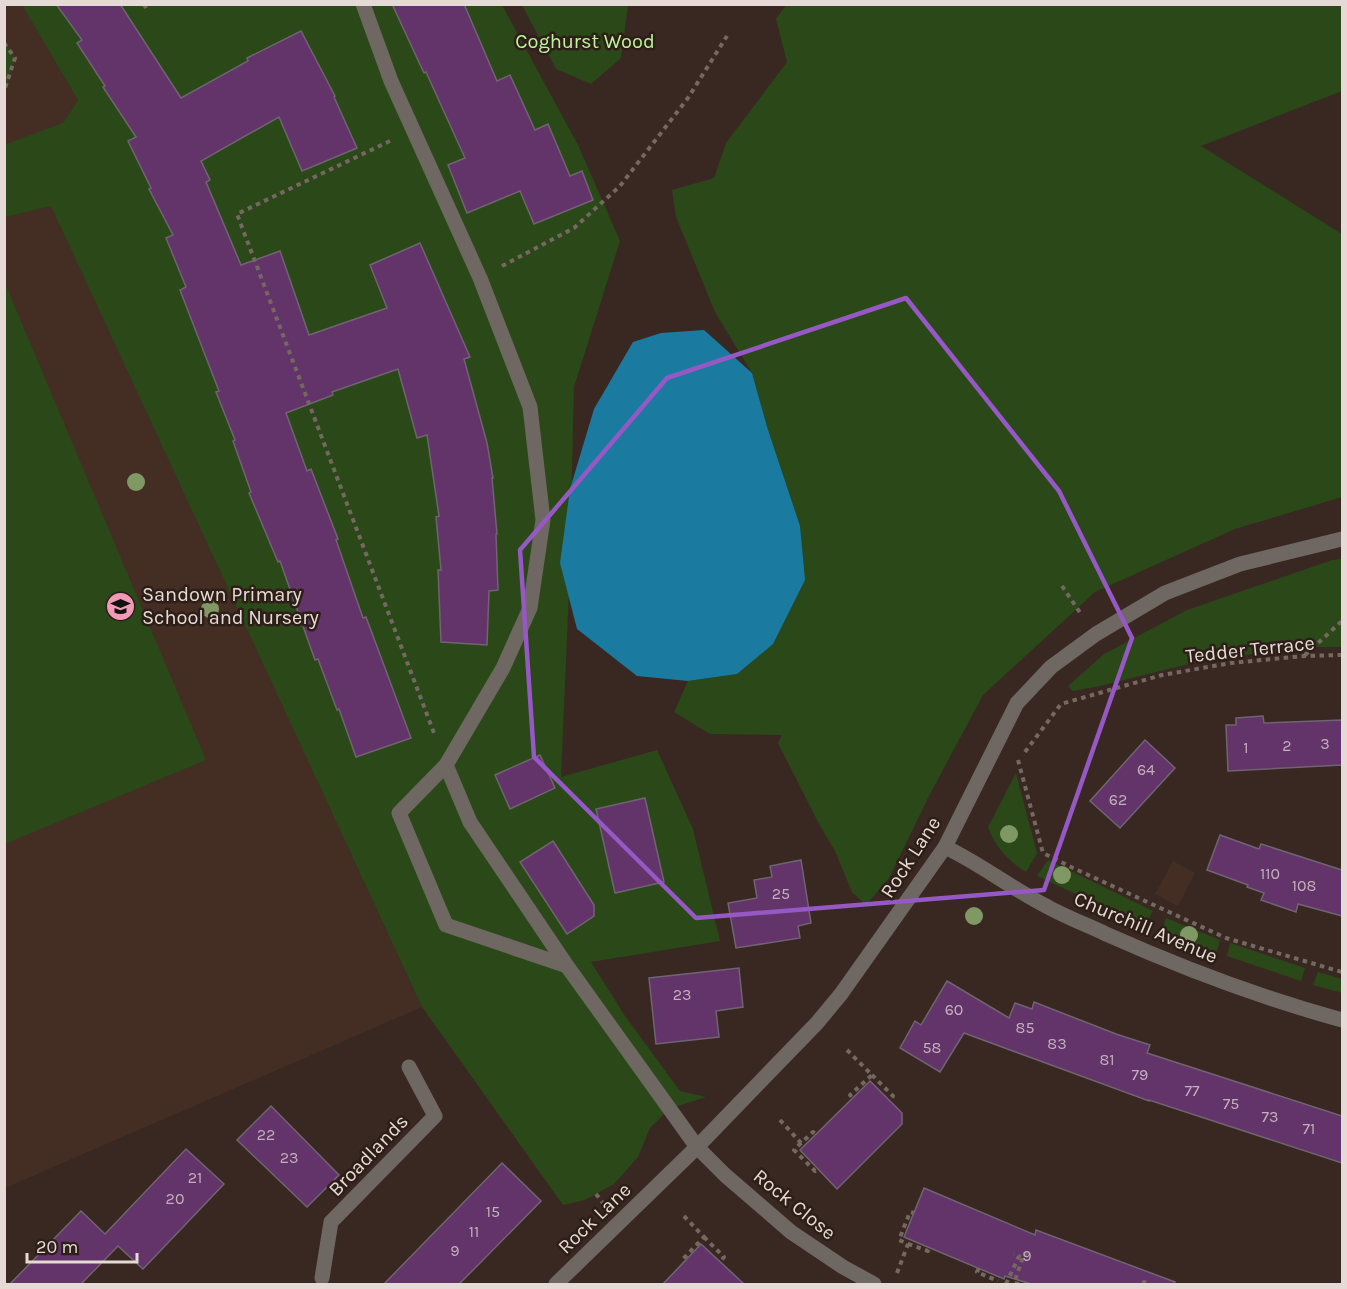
<svg xmlns="http://www.w3.org/2000/svg" width="1347" height="1289" viewBox="0 0 1347 1289" font-family="Karla,sans-serif">
<style>
.built{fill:#442e24}
.green{fill:#2b4818}
.water{fill:#1b7aa0}
.building{fill:#623469;stroke:#706472;stroke-width:1.5}
.lines{fill:none;stroke-linecap:round;stroke-linejoin:round}
.path{stroke:#756761;stroke-width:4;stroke-dasharray:4.5 4.5;stroke-linecap:butt}
.service{stroke:#6e6762;stroke-width:15}
.minor{stroke:#6e6762;stroke-width:15}
.tertiary{stroke:#6e6762;stroke-width:15}
.tree{fill:#809864}
.marked{fill:none;stroke:#9658c5;stroke-width:4.5;stroke-linejoin:round}
.labels{text-anchor:middle;stroke-width:5;stroke-linejoin:round;paint-order:stroke}
.number-label{font-size:16px;fill:#c4b0bb}
.park-label{font-size:20px;fill:#bbf49a;stroke:#2d1f18}
.poi-label{font-size:20px;fill:#e5dad6;stroke:#2d1f18;text-anchor:start}
.street-label{font-size:20px;fill:#e5dad6;stroke:#2d1f18}
</style>
<rect width="100%" height="100%" fill="#382821"/>
<!-- built -->
<g class="built">
<polygon points="22,4 78,100 34,168 422,1007 5,1188 4,5"/>
<polygon points="1173,861 1195,873 1178,906 1155,894"/>
</g>
<!-- green -->
<g class="green">
<polygon points="22,5 502,5 578,145 620,241 574,387 569,591 561,777 657,750 693,829 720,941 591,962 625,1016 680,1091 706,1097 669,1109 650,1128 638,1157 614,1184 585,1200 563,1205 422,1007 51,206 5,217 4,145 63,123 78,100"/>
<polygon points="522,5 628,5 621,58 591,84 556,69"/>
<polygon points="786,5 1342,5 1342,91 1201,146 1342,234 1342,497 1235,529 1095,592 983,695 929,796 889,878 866,905 852,892 835,851 818,822 778,743 782,735 710,734 674,712 688,681 737,674 768,430 752,373 715,312 676,217 672,190 714,178 726,143 787,62 776,19"/>
<polygon points="5,43 15,58 5,91"/>
<polygon points="4,281 206,760 5,844 4,844"/>
<polygon points="1342,559 1342,647 1302,647 1201,661 1100,686 1073,691 1068,686 1104,654 1187,610 1332,560"/>
<path d="M1016 773 1037 853 1026 872C1008 861 995 847 988 827Z"/>
<polygon points="1048,860 1153,911 1145,926 1037,876"/>
<polygon points="1166,918 1220,940 1216,954 1161,933"/>
<polygon points="1230,943 1305,968 1301,981 1227,956"/>
<polygon points="1318,972 1342,979 1342,993 1313,985"/>
</g>
<!-- water -->
<polygon class="water" points="704,330 752,373 768,430 800,526 805,580 773,644 737,674 688,681 637,676 577,629 560,563 570,489 594,409 633,342 661,333"/>
<!-- building -->
<g class="building">
<polygon points="56,4 120,4 181,98 248,61 247,58 301,31 335,96 334,97 357,148 302,171 279,117 201,161 210,180 206,182 241,265 280,251 309,335 387,308 370,265 420,243 470,357 464,359 487,443 493,478 492,478 497,534 496,534 498,590 489,591 487,645 441,642 438,570 441,570 436,517 439,516 427,435 417,438 398,369 332,392 333,395 286,413 307,471 311,469 338,539 336,540 363,618 366,617 411,738 356,757 339,709 337,710 318,659 315,660 280,561 278,562 249,493 251,492 233,441 235,440 216,392 219,391 180,290 186,287 166,238 173,235 149,189 151,188 128,141 136,137 103,87 105,86 77,43 82,40"/>
<polygon points="392,4 464,4 497,81 510,75 535,130 548,124 570,176 582,171 593,200 534,224 520,191 467,213 448,165 465,158 426,72 424,73"/>
<polygon points="1263,716 1264,723 1342,720 1342,765 1228,771 1226,725 1236,725 1236,718"/>
<polygon points="1145,740 1175,768 1120,828 1090,801"/>
<polygon points="540,755 555,788 510,809 495,775"/>
<polygon points="645,798 664,882 615,893 596,809"/>
<polygon points="1220,835 1259,849 1261,844 1342,870 1342,916 1298,904 1296,912 1261,900 1264,893 1247,887 1248,885 1207,870"/>
<polygon points="553,841 594,905 594,916 567,934 520,862"/>
<polygon points="801,860 811,923 798,926 800,938 736,948 728,903 757,898 754,880 772,877 770,866"/>
<polygon points="739,968 743,1007 716,1011 719,1037 656,1044 649,978"/>
<polygon points="947,981 1009,1018 1015,1003 1032,1009 1034,1002 1116,1034 1150,1045 1147,1053 1342,1116 1342,1163 1149,1100 1149,1101 964,1033 940,1072 900,1048 915,1021 921,1025"/>
<polygon points="870,1081 902,1113 902,1124 837,1189 800,1150"/>
<polygon points="271,1106 339,1175 307,1207 237,1140"/>
<polygon points="186,1149 224,1184 143,1269 118,1246 81,1284 10,1284 81,1211 105,1234"/>
<polygon points="502,1163 541,1201 483,1260 459,1284 384,1284"/>
<polygon points="924,1188 1035,1235 1036,1230 1175,1282 1174,1284 1031,1284 1005,1276 1004,1279 904,1237"/>
<polygon points="701,1244 744,1284 663,1284"/>
</g>
<g class="lines">
<!-- path -->
<g class="path">
<polyline points="144,4 147,10"/>
<polyline points="4,43 15,58 4,91"/>
<polyline points="390,141 237,214 434,733"/>
<polyline points="502,266 574,228 620,186 688,98 727,36"/>
<polyline points="1062,586 1081,614"/>
<polyline points="1305,655 1342,621"/>
<polyline points="1025,752 1061,704 1162,675 1231,663 1304,656 1342,655"/>
<polyline points="1018,760 1043,853 1073,868 1226,938 1342,972"/>
<polyline points="847,1050 872,1075 850,1095 852,1098"/>
<polyline points="872,1075 893,1096 890,1100"/>
<polyline points="780,1120 801,1143 813,1132 816,1134"/>
<polyline points="801,1143 794,1150 815,1171 818,1169"/>
<polyline points="596,1194 603,1203"/>
<polyline points="684,1216 704,1237 682,1260 684,1262"/>
<polyline points="704,1237 724,1257 720,1262"/>
<polyline points="908,1244 928,1251 929,1247"/>
<polyline points="979,1268 977,1272 998,1281"/>
<polyline points="897,1273 908,1244 899,1240 910,1212 914,1213"/>
<polyline points="1006,1284 1019,1256 1014,1254"/>
<polyline points="1019,1284 1014,1283 1024,1254 1027,1255"/>
<polyline points="1143,1284 1144,1282 1147,1283"/>
</g>
<!-- service -->
<g class="service">
<polyline points="363,4 391,81 480,278 530,407 543,520 530,608 503,668 446,765 470,822 567,966 697,1147"/>
<polyline points="446,765 399,813 446,925 567,966"/>
</g>
<!-- minor -->
<g class="minor">
<path d="M945 847C981 864 1012 889 1048 907 1066 917 1087 925 1106 934 1182 968 1262 998 1342 1020"/>
<polyline points="697,1147 725,1175 791,1232 843,1267 874,1284"/>
<polyline points="322,1278 331,1222 435,1116 409,1067"/>
</g>
<!-- tertiary -->
<polyline class="tertiary" points="556,1284 697,1147 817,1023 841,994 945,847 1017,703 1051,667 1096,634 1165,593 1240,564 1342,539"/>
</g>
<!-- trees -->
<g class="tree">
<circle cx="136" cy="482" r="9"/>
<circle cx="210" cy="609" r="9"/>
<circle cx="1009" cy="834" r="9"/>
<circle cx="1062" cy="875" r="9"/>
<circle cx="974" cy="916" r="9"/>
<circle cx="1189" cy="935" r="9"/>
</g>
<!-- marked area -->
<path class="marked" d="M906 298 1059 491 1132 638 1044 890 696 918 534 757 520 550 667 378Z"/>
<!-- icons -->
<defs>
<symbol id="school-disc" viewBox="-11 -11 22 22"><circle r="9.5" fill="#f09ab6" stroke="#2d1f18"/><path d="M0-5L7-2L0 1L-7-2ZM-4 1L0 2.5L4 1V4Q0 6-4 4Z" fill="#111"/></symbol>
</defs>
<g fill-rule="evenodd">
<use href="#school-disc" x="104" y="590" width="33" height="33"/>
</g>
<g class="labels">
<!-- number labels -->
<g class="number-label">
<text x="1325" y="749">3</text>
<text x="1287" y="751">2</text>
<text x="1246" y="753">1</text>
<text x="1146" y="775">64</text>
<text x="1118" y="805">62</text>
<text x="1270" y="879">110</text>
<text x="1304" y="891">108</text>
<text x="781" y="899">25</text>
<text x="682" y="1000">23</text>
<text x="954" y="1015">60</text>
<text x="1025" y="1033">85</text>
<text x="1057" y="1049">83</text>
<text x="932" y="1053">58</text>
<text x="1107" y="1065">81</text>
<text x="1140" y="1080">79</text>
<text x="1192" y="1096">77</text>
<text x="1231" y="1109">75</text>
<text x="1270" y="1122">73</text>
<text x="1309" y="1134">71</text>
<text x="266" y="1140">22</text>
<text x="289" y="1163">23</text>
<text x="195" y="1183">21</text>
<text x="175" y="1204">20</text>
<text x="493" y="1217">15</text>
<text x="474" y="1237">11</text>
<text x="455" y="1256">9</text>
<text x="1027" y="1261">9</text>
</g>
<!-- park labels -->
<g class="park-label">
<text x="585" y="48">Coghurst Wood</text>
</g>
<!-- poi labels -->
<g class="poi-label">
<text x="142" y="601">Sandown Primary<tspan x="142" dy="23">School and Nursery</tspan></text>
</g>
<!-- street labels -->
<g class="street-label">
<text transform="translate(1250 649) rotate(-6)" y="7">Tedder Terrace</text>
<text transform="translate(910 857) rotate(-57)" y="7">Rock Lane</text>
<text transform="translate(1146 927) rotate(23)" y="7">Churchill Avenue</text>
<text transform="translate(368 1155) rotate(-46)" y="7">Broadlands</text>
<text transform="translate(795 1204) rotate(39)" y="7">Rock Close</text>
<text transform="translate(594 1218) rotate(-44)" y="7">Rock Lane</text>
</g>
</g>
<!-- border -->
<rect width="1347" height="1289" fill="none" stroke="#e5dad6" stroke-width="12"/>
<!-- scale -->
<path d="M27 1253v9h110v-9" fill="none" stroke="#e5dad6" stroke-width="3"/>
<text x="36" y="1253" font-size="18" fill="#e5dad6" stroke="#2d1f18" stroke-width="4.5" paint-order="stroke">20 m</text>
</svg>
